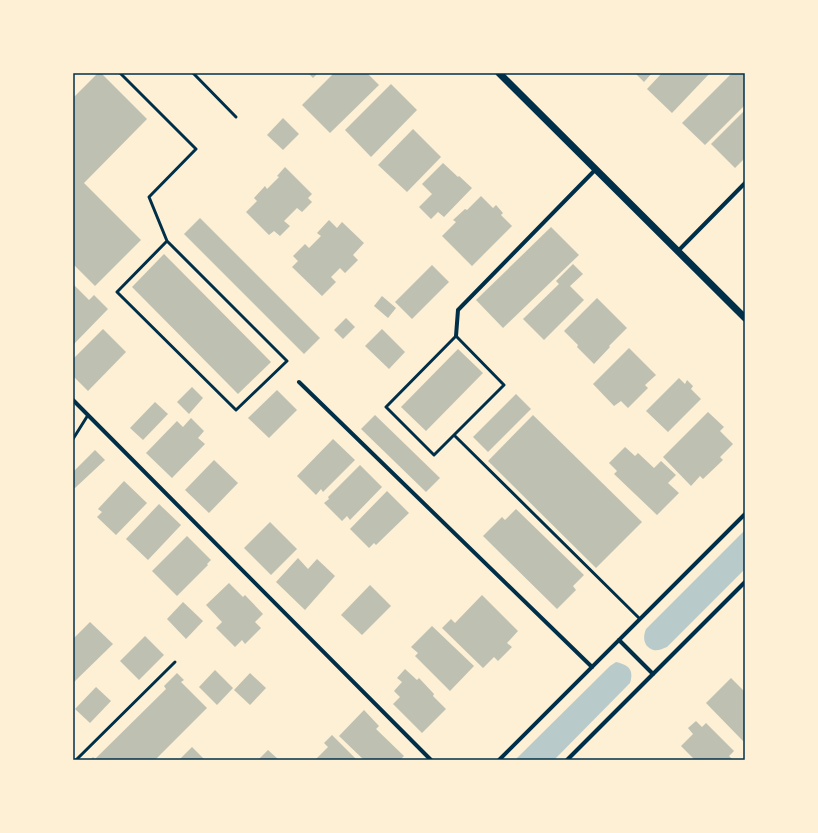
<svg xmlns="http://www.w3.org/2000/svg" width="818" height="833" viewBox="0 0 818 833" font-family="'Alegreya Sans',sans-serif">
<style>
.green{fill:#b9caca}
.building{fill:#bec0b2}
.lines{fill:none;stroke-linecap:round;stroke-linejoin:round}
.service{stroke:#003049;stroke-width:3}
.minor{stroke:#003049;stroke-width:4}
.tertiary{stroke:#003049;stroke-width:7}
.neatline{fill:none;stroke:#003049;stroke-width:1.5}
</style>
<rect width="100%" height="100%" fill="#fdf0d5"/>
<!-- green -->
<g class="green">
<path d="M745 530V569L667 647C662 649 656 652 651 649 643 645 643 636 646 629Z"/>
<path d="M616 662C629 665 634 670 630 683L554 760H515L610 666Z"/>
</g>
<!-- building -->
<g class="building">
<polygon points="98,73 101,73 147,119 84,183 141,240 95,286 73,264 73,98"/>
<polygon points="308,73 318,73 313,78"/>
<polygon points="334,73 367,73 379,85 330,133 302,105"/>
<polygon points="635,73 652,73 644,82"/>
<polygon points="662,73 710,73 672,113 647,89"/>
<polygon points="732,73 744,73 745,74 745,105 705,145 682,123"/>
<polygon points="391,84 417,110 371,157 345,130"/>
<polygon points="745,110 745,158 735,168 711,144"/>
<polygon points="283,118 299,134 283,150 267,135"/>
<polygon points="413,129 441,157 407,192 378,165"/>
<polygon points="443,163 458,177 459,176 472,188 444,217 438,212 431,219 419,207 432,194 422,184"/>
<polygon points="285,167 312,194 308,198 312,202 302,212 297,208 284,221 290,226 280,236 274,231 269,235 246,212 257,201 254,198 265,186 267,189 279,177 277,176"/>
<polygon points="481,196 493,208 496,205 503,213 501,215 512,226 472,266 442,236 456,222 453,220 465,209 467,210"/>
<polygon points="200,218 320,338 304,354 184,234"/>
<polygon points="329,220 337,228 342,222 364,243 353,255 358,260 345,273 340,268 331,277 336,282 322,296 292,267 298,261 293,256 305,244 309,248 321,236 317,233"/>
<polygon points="551,227 579,255 503,328 476,300"/>
<polygon points="164,254 271,362 238,394 132,287"/>
<polygon points="573,264 583,274 570,286 584,300 544,340 523,319 559,284 556,281"/>
<polygon points="432,265 449,282 412,319 395,302"/>
<polygon points="73,284 89,300 94,295 108,309 73,345"/>
<polygon points="382,296 396,308 388,318 374,306"/>
<polygon points="597,298 627,328 609,346 610,347 594,364 577,347 578,345 564,331"/>
<polygon points="346,318 355,327 343,339 334,330"/>
<polygon points="103,329 126,352 88,391 73,376 73,359"/>
<polygon points="382,329 405,352 389,369 365,346"/>
<polygon points="629,348 656,375 645,385 648,388 628,408 621,401 614,406 593,384"/>
<polygon points="458,349 483,373 426,431 401,407"/>
<polygon points="679,378 685,384 687,380 693,386 691,389 701,399 668,432 646,411"/>
<polygon points="192,387 203,398 189,414 177,402"/>
<polygon points="277,390 297,410 269,438 248,418"/>
<polygon points="516,394 531,409 488,452 473,437"/>
<polygon points="155,402 168,414 143,440 130,428"/>
<polygon points="708,412 724,427 720,431 733,444 720,457 723,460 703,479 700,476 691,486 663,457"/>
<polygon points="375,415 440,478 426,492 361,429"/>
<polygon points="533,415 642,522 596,568 488,461"/>
<polygon points="191,418 204,431 198,438 205,444 172,478 146,453 177,421 183,427"/>
<polygon points="333,439 355,460 323,492 321,489 316,495 297,476"/>
<polygon points="625,447 635,456 638,453 654,468 661,461 676,475 668,483 679,493 657,515 614,474 617,471 609,463"/>
<polygon points="95,450 105,460 75,488 73,486 73,472"/>
<polygon points="214,460 238,483 209,513 185,490"/>
<polygon points="360,465 382,487 350,520 347,516 342,521 324,503 329,499 328,497"/>
<polygon points="124,481 147,503 116,535 97,517 102,512 98,509"/>
<polygon points="387,491 409,513 376,545 374,543 369,548 350,529"/>
<polygon points="159,504 181,525 148,560 126,539"/>
<polygon points="516,509 584,575 573,586 576,590 557,609 483,536 502,517 505,520"/>
<polygon points="270,522 297,549 271,575 244,548"/>
<polygon points="187,536 211,560 207,564 208,565 177,596 152,571"/>
<polygon points="298,558 308,569 317,559 335,576 305,610 276,582"/>
<polygon points="229,583 243,597 245,595 263,614 255,622 261,628 245,644 242,640 235,647 216,628 222,622 206,605"/>
<polygon points="370,585 391,606 362,635 341,615"/>
<polygon points="482,595 518,631 507,643 512,647 498,661 494,657 483,668 442,628 451,619 455,623"/>
<polygon points="183,602 203,621 186,639 167,619"/>
<polygon points="90,622 113,644 73,683 73,639"/>
<polygon points="432,626 474,666 450,691 415,656 418,653 411,647"/>
<polygon points="145,636 164,655 139,680 120,661"/>
<polygon points="405,669 417,680 419,678 434,694 433,696 446,709 422,733 393,704 400,697 394,691 402,682 397,678"/>
<polygon points="215,670 233,688 217,705 199,687"/>
<polygon points="177,673 184,680 181,682 207,708 155,760 90,760 93,757 95,759 166,689 164,686"/>
<polygon points="250,673 266,688 250,705 234,690"/>
<polygon points="731,678 745,692 745,739 743,741 706,703"/>
<polygon points="96,687 111,701 90,723 75,709"/>
<polygon points="364,710 379,726 376,729 404,756 400,760 364,760 339,736"/>
<polygon points="696,721 702,727 706,723 734,751 729,756 733,760 695,760 681,746 693,734 688,728"/>
<polygon points="332,735 357,760 315,760 328,747 324,743"/>
<polygon points="192,747 205,760 179,760"/>
<polygon points="268,750 279,760 258,760"/>
</g>
<g class="lines">
<!-- service -->
<g class="service">
<polyline points="120,73 196,149 149,197 167,241 287,361 236,410 117,292 167,241"/>
<polyline points="193,73 236,117"/>
<polyline points="454,435 504,385 456,336 386,407 434,455 454,435 640,619"/>
<polyline points="73,439 88,415"/>
<polyline points="76,760 175,662"/>
</g>
<!-- minor -->
<g class="minor">
<polyline points="678,251 745,183"/>
<polyline points="456,336 458,310 596,169"/>
<polyline points="299,382 592,667"/>
<polyline points="73,400 431,760"/>
<polyline points="619,640 653,674"/>
<polyline points="499,760 745,514"/>
<polyline points="567,760 745,582"/>
</g>
<!-- tertiary -->
<polyline class="tertiary" points="499,73 745,318"/>
</g>
<!-- border -->
<rect width="818" height="833" fill="none" stroke="#fdf0d5" stroke-width="148"/>
<rect x="74" y="74" width="670" height="685" class="neatline"/>
</svg>
